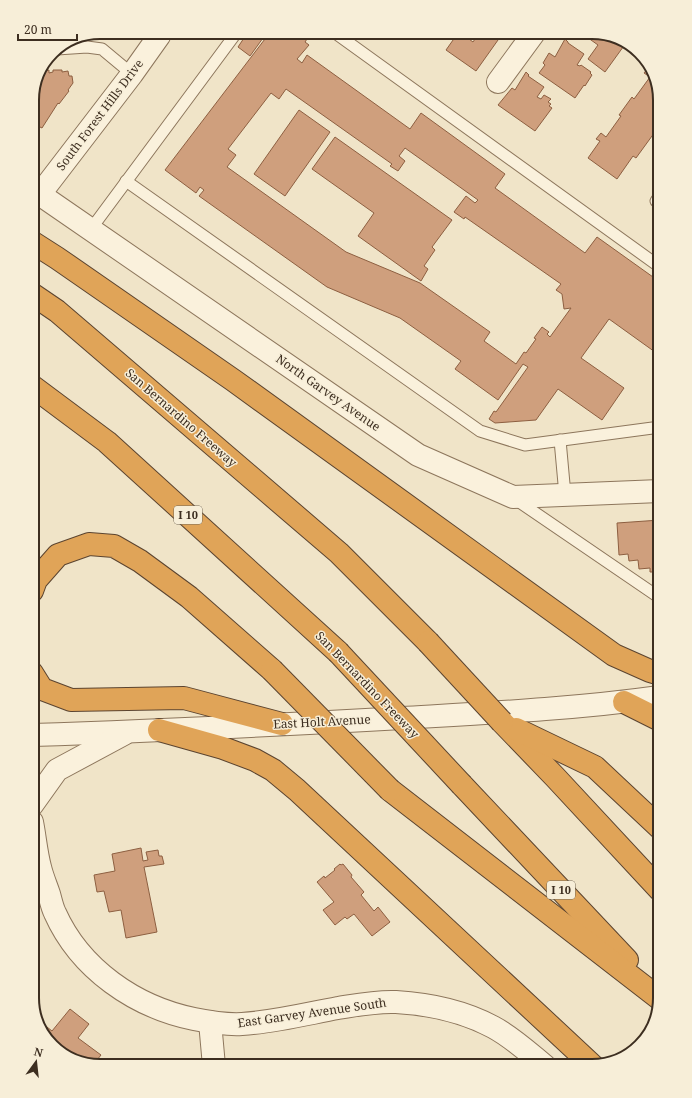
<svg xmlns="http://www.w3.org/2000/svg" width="692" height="1098" viewBox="0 0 692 1098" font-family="'Noto Serif',serif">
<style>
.building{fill:#cf9f7d;stroke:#8d5f41;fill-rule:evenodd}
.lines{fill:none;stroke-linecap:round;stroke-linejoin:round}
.service-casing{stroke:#8d765c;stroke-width:13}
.minor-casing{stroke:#8d765c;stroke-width:24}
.tertiary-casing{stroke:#8d765c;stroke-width:24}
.motorway-casing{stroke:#5b4430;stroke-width:24}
.service{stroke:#faf1dc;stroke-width:11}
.minor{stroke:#faf1dc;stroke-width:22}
.tertiary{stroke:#faf1dc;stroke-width:22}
.motorway{stroke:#e0a458;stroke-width:22}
.motorway-bridge-casing{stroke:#5b4430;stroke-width:24;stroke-linecap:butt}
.motorway-bridge{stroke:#e0a458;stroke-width:22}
.labels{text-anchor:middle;stroke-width:3;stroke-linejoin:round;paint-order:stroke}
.shield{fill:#f7eed8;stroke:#756857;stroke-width:1}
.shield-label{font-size:11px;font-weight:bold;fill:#3d2e20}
.street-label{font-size:12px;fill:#3d2e20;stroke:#f7eed8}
.rim{fill:none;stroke:#3d2e20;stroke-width:2}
</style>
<rect width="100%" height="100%" fill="#f0e4c8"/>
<!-- building -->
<g class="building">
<polygon points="573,32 596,32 624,42 626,43 605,72 588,59 598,45 584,35 582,39"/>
<polygon points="458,33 461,33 473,42 479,33 503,33 476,71 446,50"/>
<polygon points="246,35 260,35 263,38 250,56 238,47"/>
<path d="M268 35H308L309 36 305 42 309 45 297 59 302 63 307 55 410 129 421 113 505 174 495 188 585 253 597 237 660 282V358L654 354 655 352 609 319 581 358 624 388 602 420 558 389 536 420 495 423 489 419 494 411 496 412 528 367 523 364 498 400 455 369 461 361 400 318 327 287 199 196 204 190 200 187 196 193 165 170ZM286 89 392 164 390 166 398 171 405 161 399 156 405 148 478 200 475 203 466 196 454 212 464 219 465 217 561 284 556 290 562 294 564 309 571 308 550 337 547 334 549 332 542 327 534 338 536 339 526 353 524 352 516 364 484 341 490 332 420 283 346 252 227 167 236 155 228 149 271 93 279 99Z"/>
<polygon points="565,39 568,42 568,43 584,54 577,65 580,66 581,65 591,72 590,73 592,75 585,86 584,85 575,98 539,73 545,65 543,63 549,53 555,57"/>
<polygon points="649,67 653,70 660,100 660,125 636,158 633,156 617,179 588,158 600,141 596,139 601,133 606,137 621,116 619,115 632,97 634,99 650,77 644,73"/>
<polygon points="49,70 49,73 53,72 53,70 62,70 62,72 68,71 69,76 72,76 73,83 68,90 69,91 59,104 58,103 42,128 40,127 34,134 32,133 32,96 43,73 44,73 44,71"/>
<polygon points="526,72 529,75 528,76 544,87 537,97 541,99 544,95 551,99 548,102 551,104 549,106 552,108 535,131 498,105 512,88 515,90"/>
<polygon points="299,110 330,132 285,196 254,174"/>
<polygon points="335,137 452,220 432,247 435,250 424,266 428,269 421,281 358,236 374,213 312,169"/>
<polygon points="660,520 660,572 650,572 650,568 639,569 638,560 629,561 628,554 619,555 617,523"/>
<polygon points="141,848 143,861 148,860 146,852 158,850 159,856 162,856 164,864 144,867 157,932 126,938 121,910 109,912 104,891 97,892 94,875 115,871 112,854"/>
<polygon points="340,864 341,865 343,864 352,875 351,877 364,892 361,895 374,911 378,907 390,922 372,936 354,914 347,919 345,917 335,925 323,910 334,902 317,882 324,876 325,878 335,870 334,869"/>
<polygon points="70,1009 89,1024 78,1038 101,1055 93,1065 63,1055 43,1032 47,1027 52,1031"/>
</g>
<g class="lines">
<defs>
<g id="service">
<polyline points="338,35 660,267"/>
<polyline points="57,49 87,47 102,49 132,74"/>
<polyline points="126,181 480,431 525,445 660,427"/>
<polyline points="656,201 660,195"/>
<polyline points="91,229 234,36"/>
<polyline points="560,440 565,495"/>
<polyline points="515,499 660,598"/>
</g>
<g id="minor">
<polyline points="498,82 534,33"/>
<polyline points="40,194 132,74 159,36"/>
<polyline points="210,1022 214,1066"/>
</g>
<g id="tertiary">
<polyline points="32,189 418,455 513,497 660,491"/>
<path d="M32 735C155 731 278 725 402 718 488 713 574 709 660 697"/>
<polyline points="32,805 57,770 124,734"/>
<path d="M32 822C35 837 36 852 40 867 42 876 46 885 49 894 51 901 52 907 55 913 80 969 135 1007 194 1019 209 1022 226 1025 242 1024 275 1022 306 1014 338 1008 357 1005 377 1001 396 1002 430 1004 463 1011 493 1027 512 1037 528 1052 545 1066"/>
</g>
<g id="motorway">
<polyline points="32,242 57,258 233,380 614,655 650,671 660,674"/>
<polyline points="32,294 57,311 339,553 428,642"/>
<polyline points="32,386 107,442 338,652"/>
<polyline points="32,591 36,580 58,555 89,544 114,546 140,561 189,597 272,670"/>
<polyline points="32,673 42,689 71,700 184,698 282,724"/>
<polyline points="624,702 660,720"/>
<polyline points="502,722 555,777 660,890"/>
<polyline points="516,729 595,767 660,828"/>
<polyline points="159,730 223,748 255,760 273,770 297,790 593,1066"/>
<polyline points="462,785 627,960"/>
<polyline points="390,790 660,999"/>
</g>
</defs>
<!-- service casing -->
<use href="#service" class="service-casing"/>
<!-- minor casing -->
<use href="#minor" class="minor-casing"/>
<!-- tertiary casing -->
<use href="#tertiary" class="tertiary-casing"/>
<!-- motorway casing -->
<use href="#motorway" class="motorway-casing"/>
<!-- service -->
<use href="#service" class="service"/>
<!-- minor -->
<use href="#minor" class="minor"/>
<!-- tertiary -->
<use href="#tertiary" class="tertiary"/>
<!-- motorway -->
<use href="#motorway" class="motorway"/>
<defs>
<g id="motorway-bridge">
<polyline points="428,642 502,722"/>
<polyline points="338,652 462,785"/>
<polyline points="272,670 390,790"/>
</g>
</defs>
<!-- motorway-bridge casing -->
<use href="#motorway-bridge" class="motorway-bridge-casing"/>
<!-- motorway-bridge -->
<use href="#motorway-bridge" class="motorway-bridge"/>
</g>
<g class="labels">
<!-- shield labels -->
<g class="shield">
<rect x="174" y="506" width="28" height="18" rx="3"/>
<rect x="547" y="881" width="28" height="18" rx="3"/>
</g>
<g class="shield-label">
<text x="188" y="519">I 10</text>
<text x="561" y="894">I 10</text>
</g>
<!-- street labels -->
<g class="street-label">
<text transform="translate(100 115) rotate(-53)" y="4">South Forest Hills Drive</text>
<text transform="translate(328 393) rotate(35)" y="4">North Garvey Avenue</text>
<text transform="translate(181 418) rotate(41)" y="4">San Bernardino Freeway</text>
<text transform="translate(367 685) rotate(46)" y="4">San Bernardino Freeway</text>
<text transform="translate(322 722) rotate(-3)" y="4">East Holt Avenue</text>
<text transform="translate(312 1013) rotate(-8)" y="4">East Garvey Avenue South</text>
</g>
</g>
<!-- crop -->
<path d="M0 0H692V1098H0ZM100 39H592A61 61 0 0 1 653 100V998A61 61 0 0 1 592 1059H100A61 61 0 0 1 39 998V100A61 61 0 0 1 100 39Z" fill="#f7eed8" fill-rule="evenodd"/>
<path class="rim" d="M100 39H592A61 61 0 0 1 653 100V998A61 61 0 0 1 592 1059H100A61 61 0 0 1 39 998V100A61 61 0 0 1 100 39Z"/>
<!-- north arrow -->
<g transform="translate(36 1062) rotate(15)" stroke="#f7eed8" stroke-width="3" paint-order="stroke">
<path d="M0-3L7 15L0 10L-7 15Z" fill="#3d2e20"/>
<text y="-6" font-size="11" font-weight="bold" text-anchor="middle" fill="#3d2e20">N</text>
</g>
<!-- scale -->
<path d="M18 34v6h59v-6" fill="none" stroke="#3d2e20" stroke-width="2"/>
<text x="24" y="34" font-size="12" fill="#3d2e20" stroke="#f7eed8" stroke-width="3" paint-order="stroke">20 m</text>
</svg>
